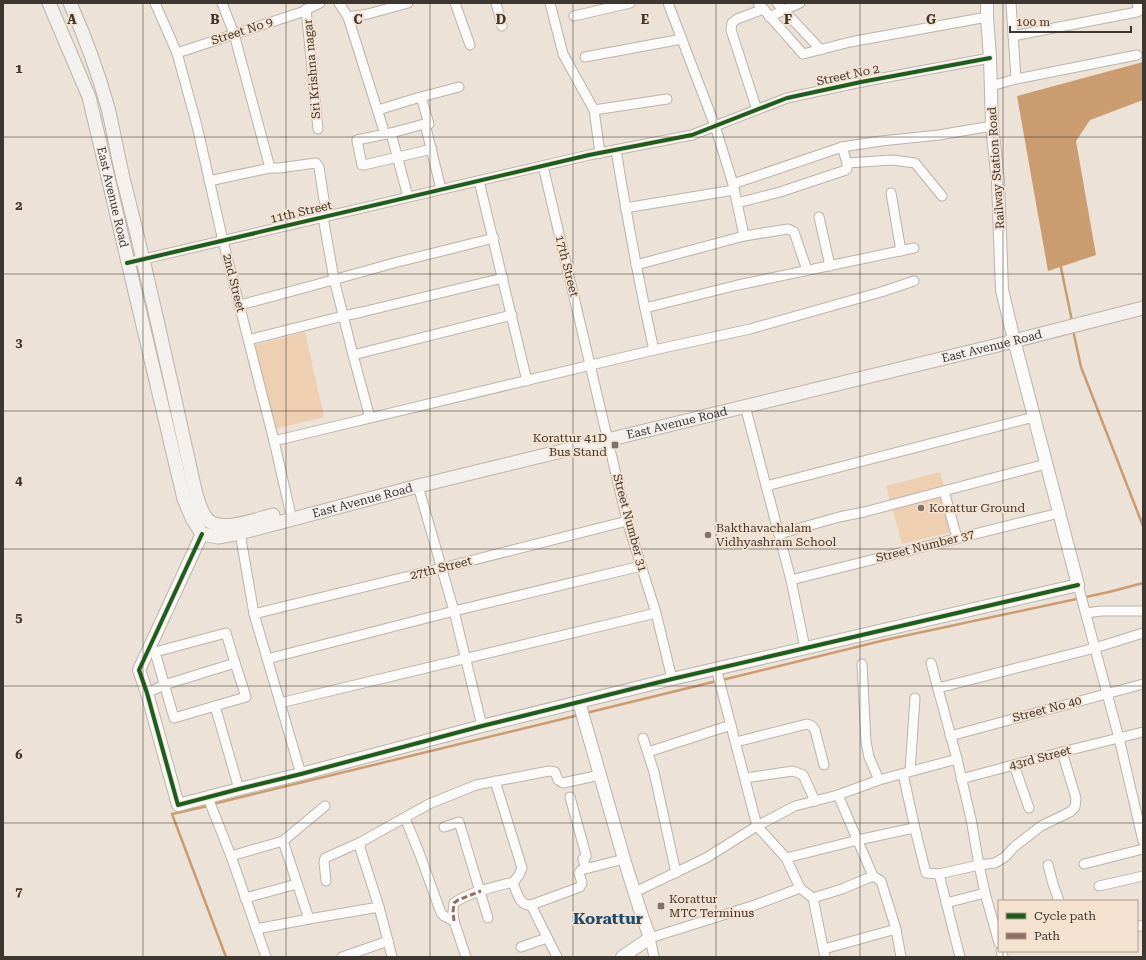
<svg xmlns="http://www.w3.org/2000/svg" width="1146" height="960" viewBox="0 0 1146 960" font-family="'Roboto Serif',serif">
<style>
.green{fill:#efcfb2}
.water{fill:#ca9c6f}
.lines{fill:none;stroke-linecap:round;stroke-linejoin:round}
.stream{stroke:#ca9c6f;stroke-width:2.5}
.minor-casing{stroke:#bbb3ac;stroke-width:11}
.tertiary-casing{stroke:#bbb3ac;stroke-width:14}
.secondary-casing{stroke:#bbb3ac;stroke-width:15}
.minor{stroke:#fcfbf9;stroke-width:9}
.tertiary{stroke:#fcfbf9;stroke-width:12}
.secondary{stroke:#f4f0ed;stroke-width:13}
.quiet{stroke:#8d6e63;stroke-width:3;stroke-dasharray:6 3;stroke-linecap:butt}
.cycleway-casing{stroke:#f4e1d0;stroke-width:6}
.cycleway{stroke:#1b5e20;stroke-width:4}
.grid{fill:none;stroke:#3e3630;stroke-width:1;stroke-opacity:0.55}
.poi-dot{fill:#7b726b;stroke:#f4e1d0;stroke-width:1.5}
.labels{text-anchor:middle;stroke-width:3.5;stroke-linejoin:round;paint-order:stroke}
.street-label{font-size:12px;fill:#3e3630;stroke:#f4e1d0}
.poi-label{font-size:12px;fill:#3e3630;stroke:#f4e1d0;text-anchor:start}
.district-label{font-size:16px;font-weight:bold;fill:#194c6f;stroke:#f4e1d0}
.grid-label{font-size:13px;text-anchor:middle;font-weight:bold;fill:#3e3630;stroke:#f4e1d0;stroke-width:3.5;stroke-linejoin:round;paint-order:stroke}
</style>
<rect width="100%" height="100%" fill="#ece2d8"/>
<!-- green -->
<g class="green">
<polygon points="305,332 324,417 275,429 255,345"/>
<polygon points="940,472 956,531 902,544 886,486"/>
</g>
<!-- water -->
<polygon class="water" points="1143,62 1143,100 1090,120 1076,141 1096,255 1048,271 1017,96"/>
<g class="lines">
<!-- stream -->
<g class="stream">
<polyline points="1060,263 1072,321"/>
<polyline points="1073,330 1081,367 1143,526"/>
<polyline points="722,680 885,640 1109,592 1143,583"/>
<polyline points="586,713 717,681"/>
<polyline points="213,804 579,715"/>
<polyline points="208,806 172,814 226,957"/>
</g>
<defs>
<g id="minor">
<polyline points="155,3 177,53 197,126 223,241 274,441 290,511 290,520"/>
<polyline points="339,3 348,17 383,128"/>
<polyline points="455,3 470,45"/>
<polyline points="496,3 502,26"/>
<polyline points="550,3 563,54 594,110 600,153"/>
<polyline points="668,3 715,126 733,184 744,236"/>
<polyline points="758,3 803,54 850,42 987,17"/>
<polyline points="777,3 821,50"/>
<polyline points="1011,3 1016,79"/>
<polyline points="306,9 318,129"/>
<polyline points="574,16 630,3"/>
<polyline points="348,17 368,14 408,3"/>
<polyline points="769,17 800,3"/>
<polyline points="1013,36 1137,12 1139,11 1137,3"/>
<polyline points="177,53 302,12 320,3"/>
<polyline points="585,57 682,39"/>
<polyline points="991,86 1016,79 1137,55"/>
<polyline points="421,97 429,124"/>
<polyline points="378,110 417,98 459,87"/>
<polyline points="594,110 667,99"/>
<polyline points="757,110 731,30 732,23 737,19 764,9"/>
<polyline points="391,133 408,197"/>
<polyline points="432,149 364,165 362,165 357,141 357,140 391,133 424,124 425,124 441,189"/>
<path d="M616 150C627 217 639 284 654 350"/>
<polyline points="847,163 892,160 915,163 942,196"/>
<polyline points="543,166 627,521 656,613 672,679"/>
<polyline points="270,168 279,168 316,163 319,167 324,200 330,215"/>
<polyline points="209,181 270,168 234,34 222,3"/>
<polyline points="479,181 527,381"/>
<polyline points="733,184 842,147 881,141 939,135 992,126"/>
<polyline points="891,193 901,251"/>
<polyline points="737,203 780,192 846,170 847,169 847,163 842,147"/>
<polyline points="625,208 734,190"/>
<polyline points="323,217 334,279 353,355 370,418"/>
<polyline points="819,217 830,266"/>
<polyline points="127,263 589,155 692,135 787,98 861,82 990,58"/>
<polyline points="636,265 744,236 788,229 794,232 807,270"/>
<polyline points="240,305 311,286 394,263 494,238"/>
<polyline points="645,308 738,285 914,248"/>
<polyline points="248,340 343,316 362,312 503,278"/>
<polyline points="353,355 512,315"/>
<polyline points="745,406 791,580 805,648"/>
<polyline points="274,441 654,350 750,329 881,292 914,281"/>
<polyline points="418,486 454,611 482,726"/>
<polyline points="766,486 1034,417"/>
<polyline points="944,491 957,538"/>
<polyline points="240,533 254,614 301,774"/>
<polyline points="779,534 839,517 864,512 1046,464"/>
<polyline points="791,580 1059,513"/>
<polyline points="1078,585 1119,738 1143,841"/>
<polyline points="1086,613 1101,611 1143,611"/>
<polyline points="254,614 442,568 627,521"/>
<polyline points="267,659 454,611 641,566"/>
<polyline points="931,663 957,759 971,819 979,865 985,893 999,943"/>
<polyline points="862,664 866,742 869,757 879,780"/>
<polyline points="716,668 757,826 786,858 800,888 813,898 825,957"/>
<polyline points="938,688 1095,648 1143,633"/>
<polyline points="147,693 164,685 235,663 246,697 215,706 239,789"/>
<polyline points="280,703 656,613"/>
<polyline points="215,706 174,718 155,652 226,633 235,663"/>
<polyline points="950,736 1143,684"/>
<polyline points="643,738 654,772 676,873"/>
<polyline points="736,742 807,724 812,726 815,730 824,765"/>
<polyline points="648,752 731,725"/>
<polyline points="1014,765 1029,808"/>
<polyline points="910,771 915,698"/>
<polyline points="903,774 916,833"/>
<polyline points="745,778 793,771 803,775 815,801"/>
<polyline points="961,779 1062,752 1143,732"/>
<polyline points="495,781 522,868 519,875 513,883"/>
<polyline points="838,795 873,876"/>
<polyline points="570,797 586,855 586,857 583,859 586,868"/>
<polyline points="208,798 231,856 266,957"/>
<polyline points="405,818 420,855 441,913 444,916 454,921 466,957"/>
<polyline points="444,827 459,822 488,918"/>
<polyline points="283,841 309,919"/>
<polyline points="361,842 360,848 379,907"/>
<polyline points="231,856 283,841 325,806"/>
<polyline points="786,858 858,840 909,829 914,829 916,833 926,873 939,874 979,865 995,863 1005,857 1014,847 1041,826 1070,812 1075,807 1076,798 1062,752"/>
<polyline points="1084,864 1143,849"/>
<polyline points="1048,865 1053,884 1059,901"/>
<polyline points="939,874 960,957"/>
<polyline points="326,881 324,862 325,858 361,842 429,804 476,785 549,771 555,772 558,780 563,783 600,775"/>
<polyline points="1099,886 1143,876"/>
<polyline points="635,892 706,858 757,826 795,806 838,795 879,780 957,759"/>
<polyline points="245,898 297,884"/>
<polyline points="813,898 842,889 873,876 881,881 896,929 901,957"/>
<polyline points="946,903 985,893"/>
<polyline points="531,905 557,957"/>
<path d="M454 921 453 912 454 903C467 893 493 887 509 883H513C517 892 519 906 531 905L580 887 582 883 579 873 581 870 624 859"/>
<polyline points="1137,927 1143,925"/>
<polyline points="256,929 309,919 379,907 388,941"/>
<polyline points="521,947 547,938"/>
<polyline points="824,949 896,929"/>
<polyline points="1001,951 1003,957"/>
<polyline points="342,957 388,941 392,957"/>
<polyline points="654,957 650,938 755,905 800,888"/>
</g>
<g id="tertiary">
<polyline points="202,534 139,670 147,693 178,805 239,789 301,774 482,726 672,679 1078,585 1014,340 1002,290 998,181 992,126 990,58 987,17 987,3"/>
<polyline points="579,702 624,859 641,913 650,938 622,957"/>
</g>
<g id="secondary">
<path id="s1" d="M49 3 89 97 184 499 192 518 202 534 218 537 240 533 418 486 994 346 1143 308"/>
<path d="M70 3C85 37 98 72 108 108 114 133 118 158 124 182 150 284 172 387 195 490 198 500 200 511 207 519 220 534 257 519 273 515"/>
</g>
</defs>
<!-- minor casing -->
<use href="#minor" class="minor-casing"/>
<!-- tertiary casing -->
<use href="#tertiary" class="tertiary-casing"/>
<!-- secondary casing -->
<use href="#secondary" class="secondary-casing"/>
<!-- minor -->
<use href="#minor" class="minor"/>
<!-- tertiary -->
<use href="#tertiary" class="tertiary"/>
<!-- secondary -->
<use href="#secondary" class="secondary"/>
<!-- quiet -->
<polyline class="quiet" points="454,921 453,912 454,903 458,900 481,891"/>
<defs>
<g id="cycleway">
<polyline points="127,263 589,155 692,135 787,98 861,82 990,58"/>
<polyline points="202,534 139,670 147,693 178,805 239,789 301,774 482,726 672,679 1078,585"/>
</g>
</defs>
<!-- cycleway casing -->
<use href="#cycleway" class="cycleway-casing"/>
<!-- cycleway -->
<use href="#cycleway" class="cycleway"/>
</g>
<!-- grid -->
<path class="grid" d="M143 3V957M286 3V957M430 3V957M573 3V957M716 3V957M860 3V957M1003 3V901M3 137H1143M3 274H1143M3 411H1143M3 549H1143M3 686H1143M3 823H1143M1003 951V957"/>
<!-- markers -->
<g class="poi-dot">
<rect x="611" y="441" width="8" height="8" rx="2"/>
<circle cx="921" cy="508" r="4"/>
<circle cx="708" cy="535" r="4"/>
<rect x="657" y="902" width="8" height="8" rx="2"/>
</g>
<g class="labels">
<!-- street labels -->
<g class="street-label">
<text transform="translate(242 31) rotate(-18)" y="4">Street No 9</text>
<text transform="translate(312 69) rotate(-95)" y="4">Sri Krishna nagar</text>
<text transform="translate(848 75) rotate(-12)" y="4">Street No 2</text>
<text transform="translate(996 168) rotate(-94)" y="4">Railway Station Road</text>
<text dy="4" stroke="none"><textPath href="#s1" startOffset="205">East Avenue Road</textPath></text>
<text transform="translate(301 212) rotate(-13)" y="4">11th Street</text>
<text transform="translate(567 266) rotate(76)" y="4">17th Street</text>
<text transform="translate(234 283) rotate(76)" y="4">2nd Street</text>
<text dy="4" stroke="none"><textPath href="#s1" startOffset="1368">East Avenue Road</textPath></text>
<text dy="4" stroke="none"><textPath href="#s1" startOffset="1044">East Avenue Road</textPath></text>
<text dy="4" stroke="none"><textPath href="#s1" startOffset="720">East Avenue Road</textPath></text>
<text transform="translate(630 523) rotate(75)" y="4">Street Number 31</text>
<text transform="translate(925 546) rotate(-14)" y="4">Street Number 37</text>
<text transform="translate(441 568) rotate(-14)" y="4">27th Street</text>
<text transform="translate(1047 709) rotate(-15)" y="4">Street No 40</text>
<text transform="translate(1040 758) rotate(-15)" y="4">43rd Street</text>
</g>
<!-- poi labels -->
<g class="poi-label">
<text x="607" y="442" text-anchor="end">Korattur 41D<tspan x="607" dy="14">Bus Stand</tspan></text>
<text x="929" y="512">Korattur Ground</text>
<text x="716" y="532">Bakthavachalam<tspan x="716" dy="14">Vidhyashram School</tspan></text>
<text x="669" y="903">Korattur<tspan x="669" dy="14">MTC Terminus</tspan></text>
</g>
<!-- district labels -->
<g class="district-label">
<text x="608" y="924">Korattur</text>
</g>
</g>
<g class="grid-label">
<text x="72" y="24">A</text>
<text x="215" y="24">B</text>
<text x="358" y="24">C</text>
<text x="501" y="24">D</text>
<text x="645" y="24">E</text>
<text x="788" y="24">F</text>
<text x="931" y="24">G</text>
<text x="19" y="73">1</text>
<text x="19" y="210">2</text>
<text x="19" y="347">3</text>
<text x="19" y="485">4</text>
<text x="19" y="622">5</text>
<text x="19" y="759">6</text>
<text x="19" y="896">7</text>
</g>
<!-- border -->
<rect width="1146" height="960" fill="none" stroke="#3e3630" stroke-width="8"/>
<!-- legend -->
<rect x="998" y="900" width="140" height="52" fill="#f4e1d0" stroke="#ab9d90"/>
<rect x="1006" y="913" width="20" height="6" fill="#1b5e20" stroke="#ab9d90"/>
<text x="1034" y="920" font-size="12" fill="#3e3630">Cycle path</text>
<rect x="1006" y="933" width="20" height="6" fill="#8d6e63" stroke="#ab9d90"/>
<text x="1034" y="940" font-size="12" fill="#3e3630">Path</text>
<!-- scale -->
<path d="M1010 26v6h121v-6" fill="none" stroke="#3e3630" stroke-width="2"/>
<text x="1016" y="26" font-size="12" fill="#3e3630" stroke="#f4e1d0" stroke-width="3" paint-order="stroke">100 m</text>
</svg>
